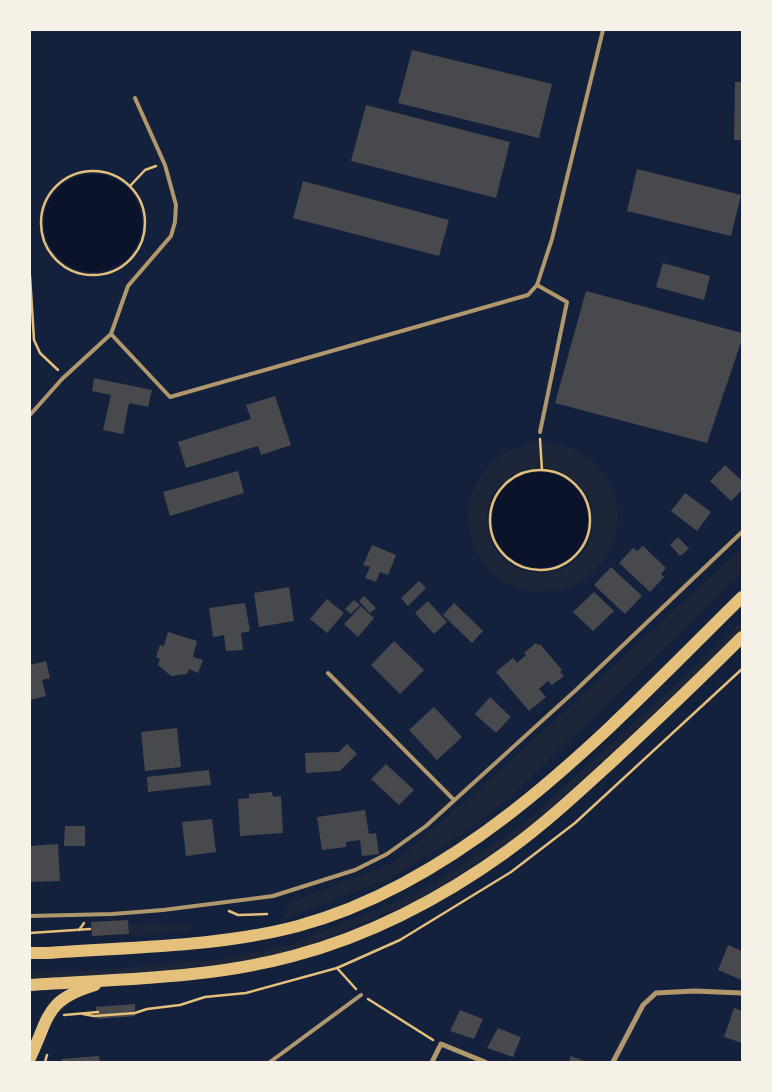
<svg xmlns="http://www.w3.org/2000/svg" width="772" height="1092" viewBox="0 0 772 1092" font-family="'IBM Plex Serif',serif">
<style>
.green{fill:#1d2539;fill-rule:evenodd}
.water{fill:#0b132b}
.building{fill:#48494c}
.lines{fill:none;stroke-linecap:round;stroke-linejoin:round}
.path{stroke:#e5c07b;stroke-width:2.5}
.service{stroke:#b1986c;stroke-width:4}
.minor{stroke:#b1986c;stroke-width:5}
.primary{stroke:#e5c07b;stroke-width:12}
</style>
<rect width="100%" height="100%" fill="#14213d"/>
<!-- green -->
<g class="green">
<path d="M535 443C546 443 557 443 568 447 578 450 587 456 594 463 644 509 610 591 543 592 469 593 442 500 499 456 510 448 522 446 535 443ZM542 467C630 484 593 596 520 569 506 564 494 551 490 537 479 496 504 471 542 467Z"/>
<polygon points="742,548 742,573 512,796 465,832 391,878 284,919 289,903 393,863 476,792"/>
<polygon points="742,621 742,629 696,675 524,833 420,900 292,952 225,964 96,976 30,980 30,973 96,970 223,959 289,945 417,893 519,828 692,670"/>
<polygon points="148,923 192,926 189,930 132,936 129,934 129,925"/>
</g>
<!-- water -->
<g class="water">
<circle cx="93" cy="223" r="49"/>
<circle cx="540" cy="520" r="48"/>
</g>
<!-- building -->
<g class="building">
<polygon points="412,50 552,84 539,138 398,103"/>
<polygon points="735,82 742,82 742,140 734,140"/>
<polygon points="366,105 510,142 496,198 351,161"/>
<polygon points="637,169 741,195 731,236 627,211"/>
<polygon points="303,181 449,220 439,256 293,218"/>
<polygon points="663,263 710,276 704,300 656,287"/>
<polygon points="586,291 742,333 742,339 707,443 555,403"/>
<polygon points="94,378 152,390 148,407 129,403 123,434 103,430 111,395 92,391"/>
<polygon points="275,396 291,445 261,455 258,446 186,468 178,442 251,419 246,405"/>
<polygon points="725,465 742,481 742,490 731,501 710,481"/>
<polygon points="238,471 244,493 170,516 163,492"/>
<polygon points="685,493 711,512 697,531 671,511"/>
<polygon points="678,537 689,549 680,556 670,545"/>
<polygon points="372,545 396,555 388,575 380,572 376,582 365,578 370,567 363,565"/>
<polygon points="643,546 666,568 661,574 664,577 650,592 619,563 633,548 637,551"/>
<polygon points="611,567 642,596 625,614 594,585"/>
<polygon points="419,581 426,588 408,606 401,598"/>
<polygon points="289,587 294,621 259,627 254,593"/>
<polygon points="594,592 614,611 593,631 573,612"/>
<polygon points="364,596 376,608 370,613 359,601"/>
<polygon points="327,599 344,613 327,633 310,619"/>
<polygon points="354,600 360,605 351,614 345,609"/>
<polygon points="428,601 447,622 434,634 415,613"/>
<polygon points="245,603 250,631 241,633 243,650 226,651 224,635 213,637 209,608"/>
<polygon points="454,603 483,631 472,643 443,615"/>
<polygon points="361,606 374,618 358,637 344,624"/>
<polygon points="168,632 197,641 193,657 203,660 198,673 189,669 187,674 171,676 158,665 160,659 156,657 160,645 164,646"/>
<polygon points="394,641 424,670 400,694 371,665"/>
<polygon points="536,643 538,645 540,644 562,670 560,672 564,676 552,685 548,681 539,689 546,697 529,711 496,672 513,658 517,663 526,655 524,653"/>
<polygon points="46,661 50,678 42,680 46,696 30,700 30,665"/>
<polygon points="490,697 511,717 496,733 475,714"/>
<polygon points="434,707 462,737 437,760 409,730"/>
<polygon points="177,728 181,767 145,771 141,732"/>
<polygon points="347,744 357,754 340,771 306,773 305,753 339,752"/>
<polygon points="386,764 414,790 399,805 371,779"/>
<polygon points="209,770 211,785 148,792 147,777"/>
<polygon points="272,792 273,797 281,796 283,833 240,836 238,799 249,798 249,794"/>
<polygon points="365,810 369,834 376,833 379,854 362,856 360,840 346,842 346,847 322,850 317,817"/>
<polygon points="212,819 216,852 186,856 182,822"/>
<polygon points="65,826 85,826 85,846 64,846"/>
<polygon points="58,844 60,881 30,882 30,846"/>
<polygon points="128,920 129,934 92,936 91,922"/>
<polygon points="728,945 742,951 742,980 718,970"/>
<polygon points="135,1004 135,1016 97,1019 96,1007"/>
<polygon points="734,1008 742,1011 742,1043 724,1037"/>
<polygon points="460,1010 483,1019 474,1039 450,1031"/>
<polygon points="498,1028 521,1037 513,1057 487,1048"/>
<polygon points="99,1056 100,1062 62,1062 62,1059"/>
<polygon points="571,1056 587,1062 569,1062"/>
</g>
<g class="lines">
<!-- path -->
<g class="path">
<circle cx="93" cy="223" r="52"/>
<polyline points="130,186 145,170 156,166"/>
<polyline points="30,276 34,340 40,353 58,370"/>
<polyline points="540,439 542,470"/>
<circle cx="540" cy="520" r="50"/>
<polyline points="229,911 238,915 267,914"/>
<polyline points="79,930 84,923"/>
<polyline points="30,933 90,929"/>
<polyline points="337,968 400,940 511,872 575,823 742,669"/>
<polyline points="368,999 433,1040"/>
<polyline points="83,1014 94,1016 135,1013 147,1009 180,1005 205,997 246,993 337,968 356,989"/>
<polyline points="64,1015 98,1012"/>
<polyline points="45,1062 47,1055"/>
</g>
<!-- service -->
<g class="service">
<polyline points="537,285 567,302 540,432"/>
<polyline points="111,334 170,397 528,295 537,285 552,239 603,30"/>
<polyline points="30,415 62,379 111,334 128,286 171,236 175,222 176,205 165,165 135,98"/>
<polyline points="328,673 454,800"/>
<polyline points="30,916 112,914 163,910 273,896 355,870 387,854 426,826 576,690 742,532"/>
<polyline points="270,1062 361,995"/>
</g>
<!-- minor -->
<g class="minor">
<polyline points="432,1062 441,1044 485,1062"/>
<polyline points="613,1062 643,1005 656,993 694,991 742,993"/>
</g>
<!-- primary -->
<g class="primary">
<path d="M30 953H47C129 947 219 947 298 926 475 878 616 721 742 597"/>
<path d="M30 985C117 979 208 979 293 956 372 935 444 897 510 849 547 822 580 791 614 760 657 720 700 679 742 637"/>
<path d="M30 1058C50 1016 45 1000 95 985"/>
</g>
</g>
<!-- border -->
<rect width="772" height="1092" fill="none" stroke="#f6f1e7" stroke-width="62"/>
</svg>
